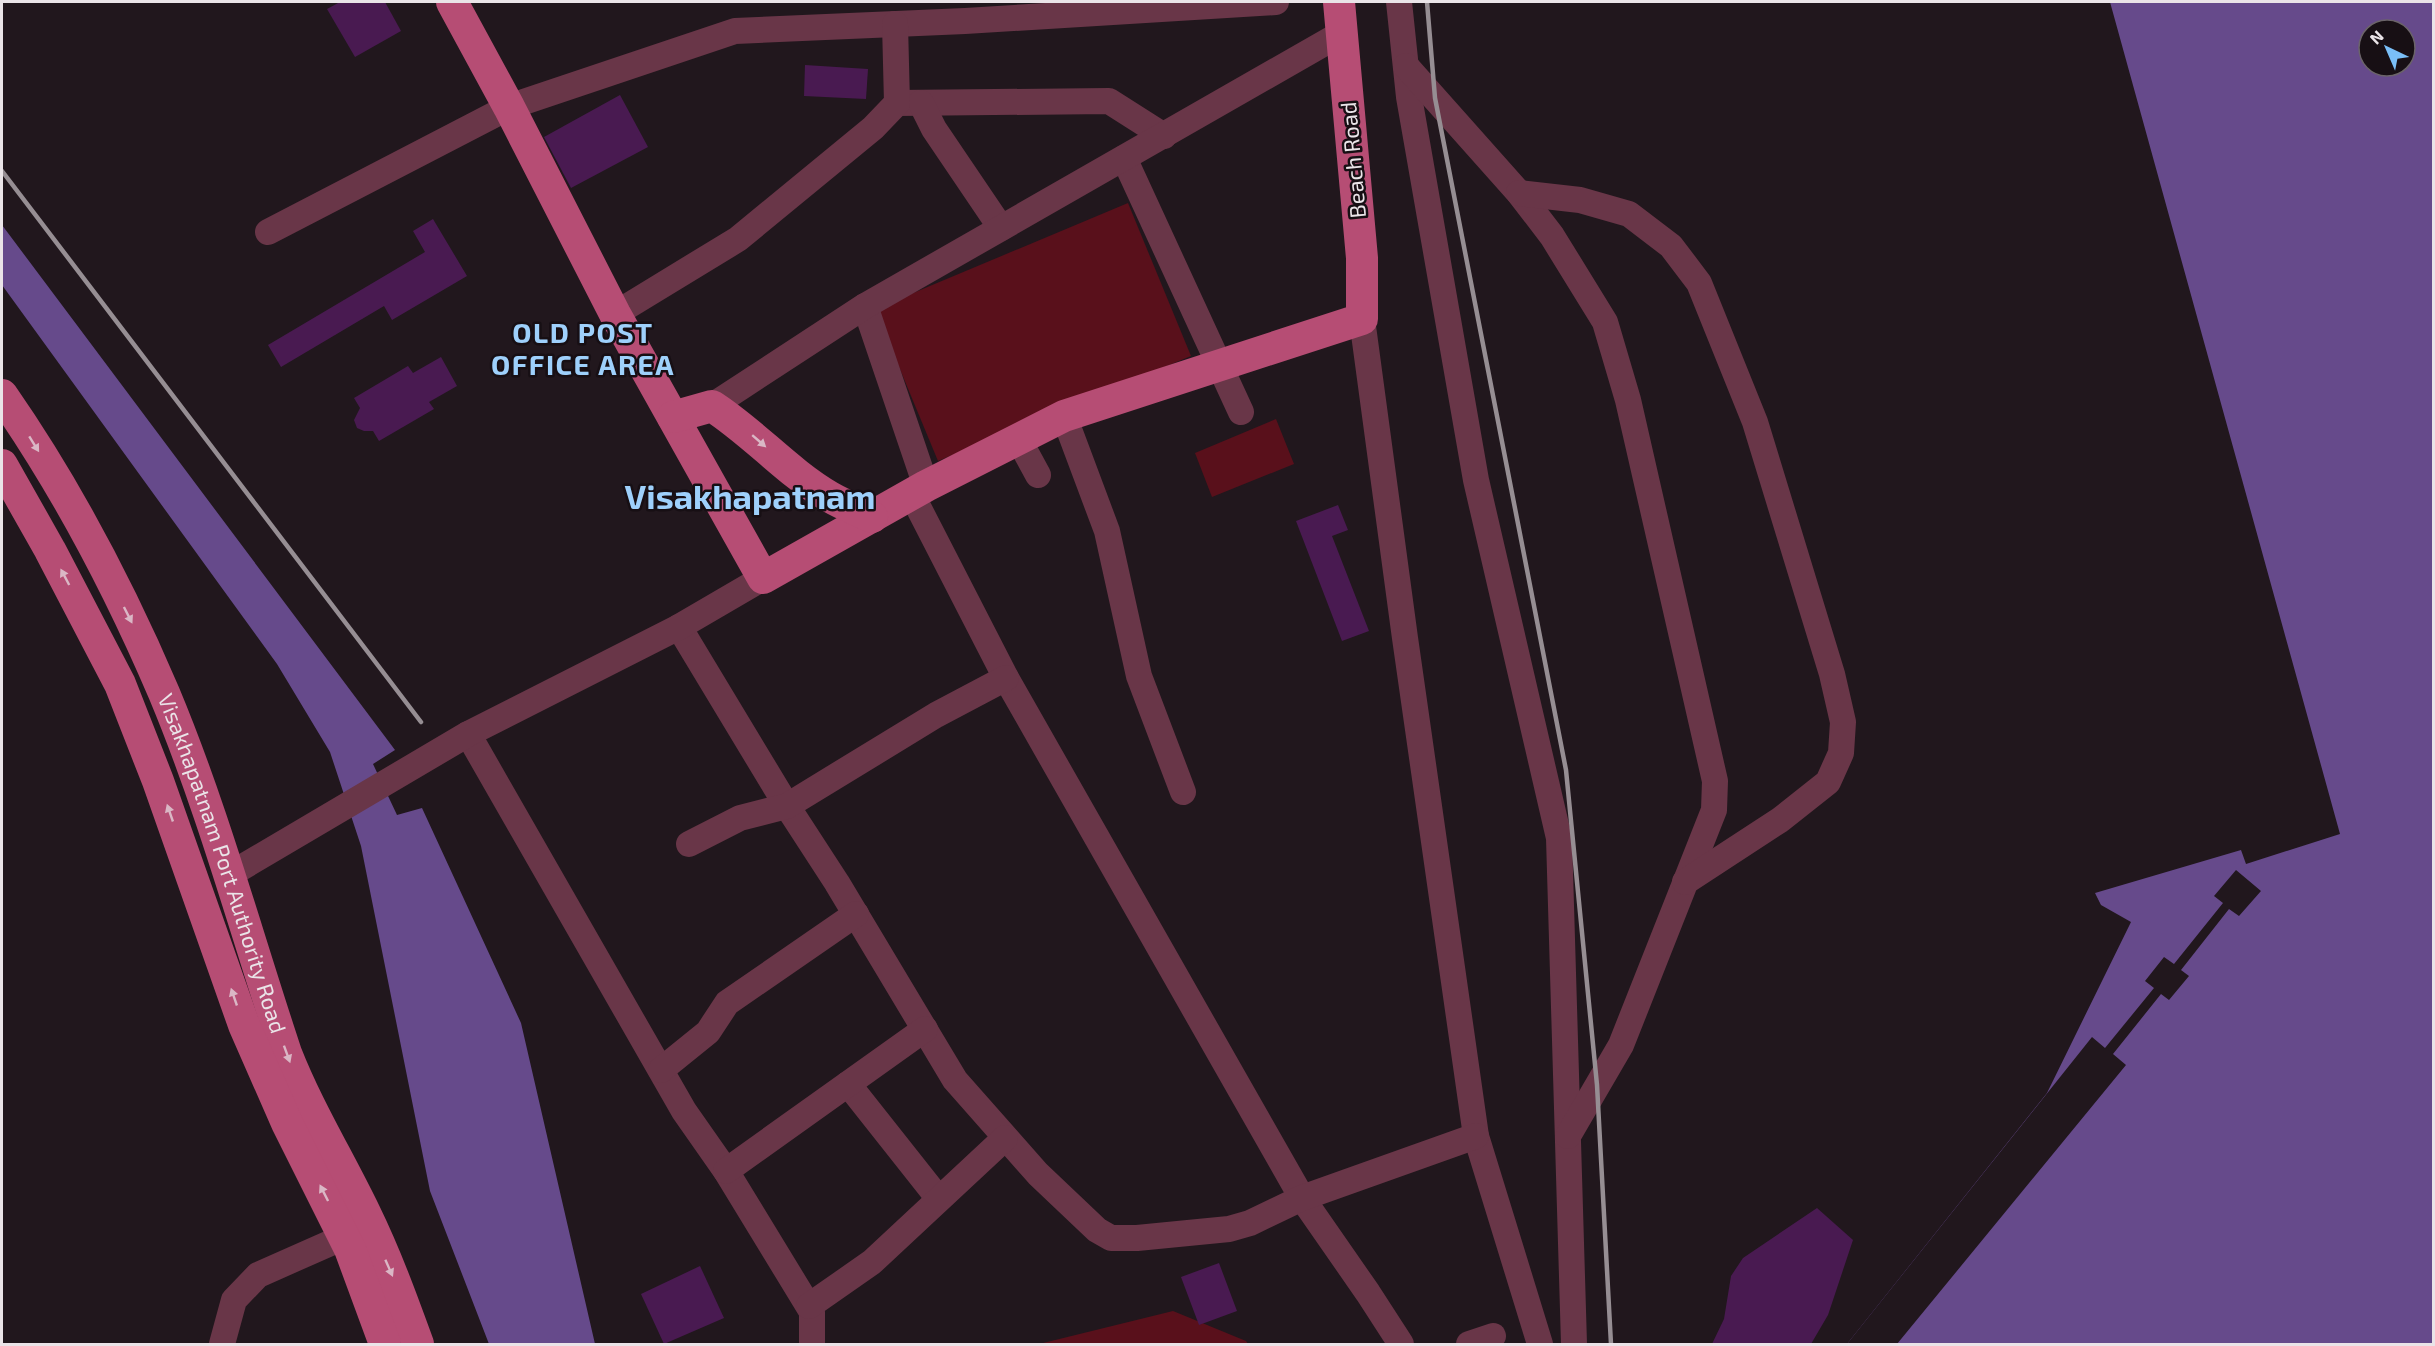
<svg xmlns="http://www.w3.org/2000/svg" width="2435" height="1346" viewBox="0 0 2435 1346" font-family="'Exo 2',sans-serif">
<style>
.green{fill:#59101b}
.water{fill:#664a8b;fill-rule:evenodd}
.pier{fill:#21171d}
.building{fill:#491a51}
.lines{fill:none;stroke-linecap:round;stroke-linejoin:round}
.minor{stroke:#693648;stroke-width:26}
.major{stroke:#b64d74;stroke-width:32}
.rail{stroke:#968e93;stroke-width:4.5}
.oneway{fill:#dab7c5}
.labels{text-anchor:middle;stroke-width:5;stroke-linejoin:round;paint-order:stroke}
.street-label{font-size:22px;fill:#eae4e8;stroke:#170f14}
.district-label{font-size:28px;font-weight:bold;letter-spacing:1.5px;fill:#9ed0fb;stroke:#170f14}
.town-label{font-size:34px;font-weight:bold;fill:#9ed0fb;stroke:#170f14}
</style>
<rect width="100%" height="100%" fill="#21171d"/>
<!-- green -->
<g class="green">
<polygon points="1128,203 1191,356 938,461 875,309"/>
<polygon points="1276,419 1294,464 1212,497 1195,453"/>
<polygon points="1173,1311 1246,1341 1248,1344 1039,1344"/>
</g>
<!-- water -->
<g class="water">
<path d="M2110 2H2433V1344H1847L2047 1093 2131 922 2101 905 2095 893 2241 850 2246 864 2340 834ZM2369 30H2405V66H2369Z"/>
<polygon points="2,225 395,750 373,764 397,815 422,808 521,1023 595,1344 489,1344 430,1191 361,846 330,752 277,664 2,285"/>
</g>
<!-- pier -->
<polygon class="pier" points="2236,870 2261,891 2239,916 2229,909 2181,970 2189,976 2169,1000 2161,994 2113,1054 2126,1065 1897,1344 1847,1344 2092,1037 2105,1048 2154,988 2145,981 2164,957 2174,964 2223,903 2214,896"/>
<!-- building -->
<g class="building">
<polygon points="340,2 385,2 401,31 355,57 327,9"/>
<polygon points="805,65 868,69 866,99 804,96"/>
<polygon points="620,95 648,147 571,188 544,137"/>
<polygon points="433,219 467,276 392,320 384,306 281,367 268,345 425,252 413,231"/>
<polygon points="441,357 457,386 429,402 434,409 379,441 373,431 364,431 357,428 354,420 360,408 354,398 408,366 413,373"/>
<polygon points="1338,505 1348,530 1332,536 1369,631 1342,641 1296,521"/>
<polygon points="1817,1208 1853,1240 1828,1315 1811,1344 1712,1344 1724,1319 1731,1276 1743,1258"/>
<polygon points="1219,1263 1237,1311 1199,1325 1181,1277"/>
<polygon points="700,1266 724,1318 664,1344 641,1294"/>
</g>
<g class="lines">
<!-- minor -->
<g class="minor">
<polyline points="1399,2 1409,97 1476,480 1559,838 1574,1344"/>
<polyline points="1406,66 1519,193 1552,236 1605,322 1628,400 1715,781 1714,810 1621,1045 1568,1136"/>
<polyline points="897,103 1109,101 1164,136"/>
<polyline points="921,103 934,129 1001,228"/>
<polyline points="1124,158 1241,412"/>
<polyline points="1519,193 1580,200 1629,214 1671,246 1699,283 1755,422 1832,674 1843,722 1841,753 1828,782 1780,820 1685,882"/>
<polyline points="268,232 509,107 735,31 965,21 1276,2"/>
<polyline points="865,306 926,486"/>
<polyline points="615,314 738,239 873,128 897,103 895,24"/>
<polyline points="1362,319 1405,638 1476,1136 1540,1344"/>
<polyline points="712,406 865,306 1342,33"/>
<polyline points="1064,416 1107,531 1139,676 1183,792"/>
<polyline points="1019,440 1038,475"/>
<polyline points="912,495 1006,678 1302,1198 1368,1293 1401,1344"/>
<polyline points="679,627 787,806 837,883 955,1080 1038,1174 1097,1230 1111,1238 1137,1238 1229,1229 1250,1223 1302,1198 1476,1136"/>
<polyline points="468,734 684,1111 726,1171 812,1312 812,1344"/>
<polyline points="689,844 740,818 787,806 936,715 1006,678"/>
<polyline points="229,875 468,734 679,627 763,578"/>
<polyline points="661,1070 708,1032 727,1003 856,914"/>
<polyline points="848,1084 939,1199"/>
<polyline points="726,1171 925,1029"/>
<polyline points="809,1306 872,1262 1005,1138"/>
<polyline points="222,1344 234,1300 258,1275 362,1229"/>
<polyline points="1469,1344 1493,1336"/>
</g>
<!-- major -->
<g class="major">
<polyline points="452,2 509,107 615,314 763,578 926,486 1064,416 1362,319 1362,258 1339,2"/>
<path id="s1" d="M2 395C66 487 120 590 164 693 213 810 246 933 286 1053 308 1109 339 1159 365 1213 386 1256 402 1300 418 1344"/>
<path d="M673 417 712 406C754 433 787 472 830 497 844 505 859 511 872 517"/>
<polyline points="2,465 50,550 120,684 158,781 244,1025 287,1123 350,1249 385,1344"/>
</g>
<!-- rail -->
<g class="rail">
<polyline points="1427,2 1435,98 1566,770 1597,1085 1611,1344"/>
<polyline points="2,171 421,722"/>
</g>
</g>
<!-- one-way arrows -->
<defs><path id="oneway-solid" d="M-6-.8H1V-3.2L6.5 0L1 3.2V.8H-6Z" transform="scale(1.5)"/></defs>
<g class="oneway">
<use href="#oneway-solid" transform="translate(759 441) rotate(41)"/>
<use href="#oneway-solid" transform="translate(34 444) rotate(58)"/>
<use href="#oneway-solid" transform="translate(65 577) rotate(-118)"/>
<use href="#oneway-solid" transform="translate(128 615) rotate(63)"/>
<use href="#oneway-solid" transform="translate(170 813) rotate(-109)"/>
<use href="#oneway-solid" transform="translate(234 997) rotate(-109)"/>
<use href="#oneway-solid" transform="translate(287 1054) rotate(70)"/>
<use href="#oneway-solid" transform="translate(324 1193) rotate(-117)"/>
<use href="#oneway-solid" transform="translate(389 1268) rotate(66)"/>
</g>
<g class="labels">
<!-- street labels -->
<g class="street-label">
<text transform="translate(1353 160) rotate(-95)" y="8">Beach Road</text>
<text dy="8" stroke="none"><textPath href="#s1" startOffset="520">Visakhapatnam Port Authority Road</textPath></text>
</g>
<!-- district labels -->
<g class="district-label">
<text x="583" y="343">OLD POST<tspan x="583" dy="32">OFFICE AREA</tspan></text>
</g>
<!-- town labels -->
<g class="town-label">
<text x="750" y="509">Visakhapatnam</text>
</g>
</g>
<!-- border -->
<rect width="2435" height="1346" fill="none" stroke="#eae4e8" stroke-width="6"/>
<!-- north arrow -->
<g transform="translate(2387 48) rotate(316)"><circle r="28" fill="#170f14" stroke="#6b6469" stroke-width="1.5"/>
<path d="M0-4.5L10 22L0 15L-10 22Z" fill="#7abff8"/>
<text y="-9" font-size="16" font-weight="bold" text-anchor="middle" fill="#eae4e8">N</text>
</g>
</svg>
